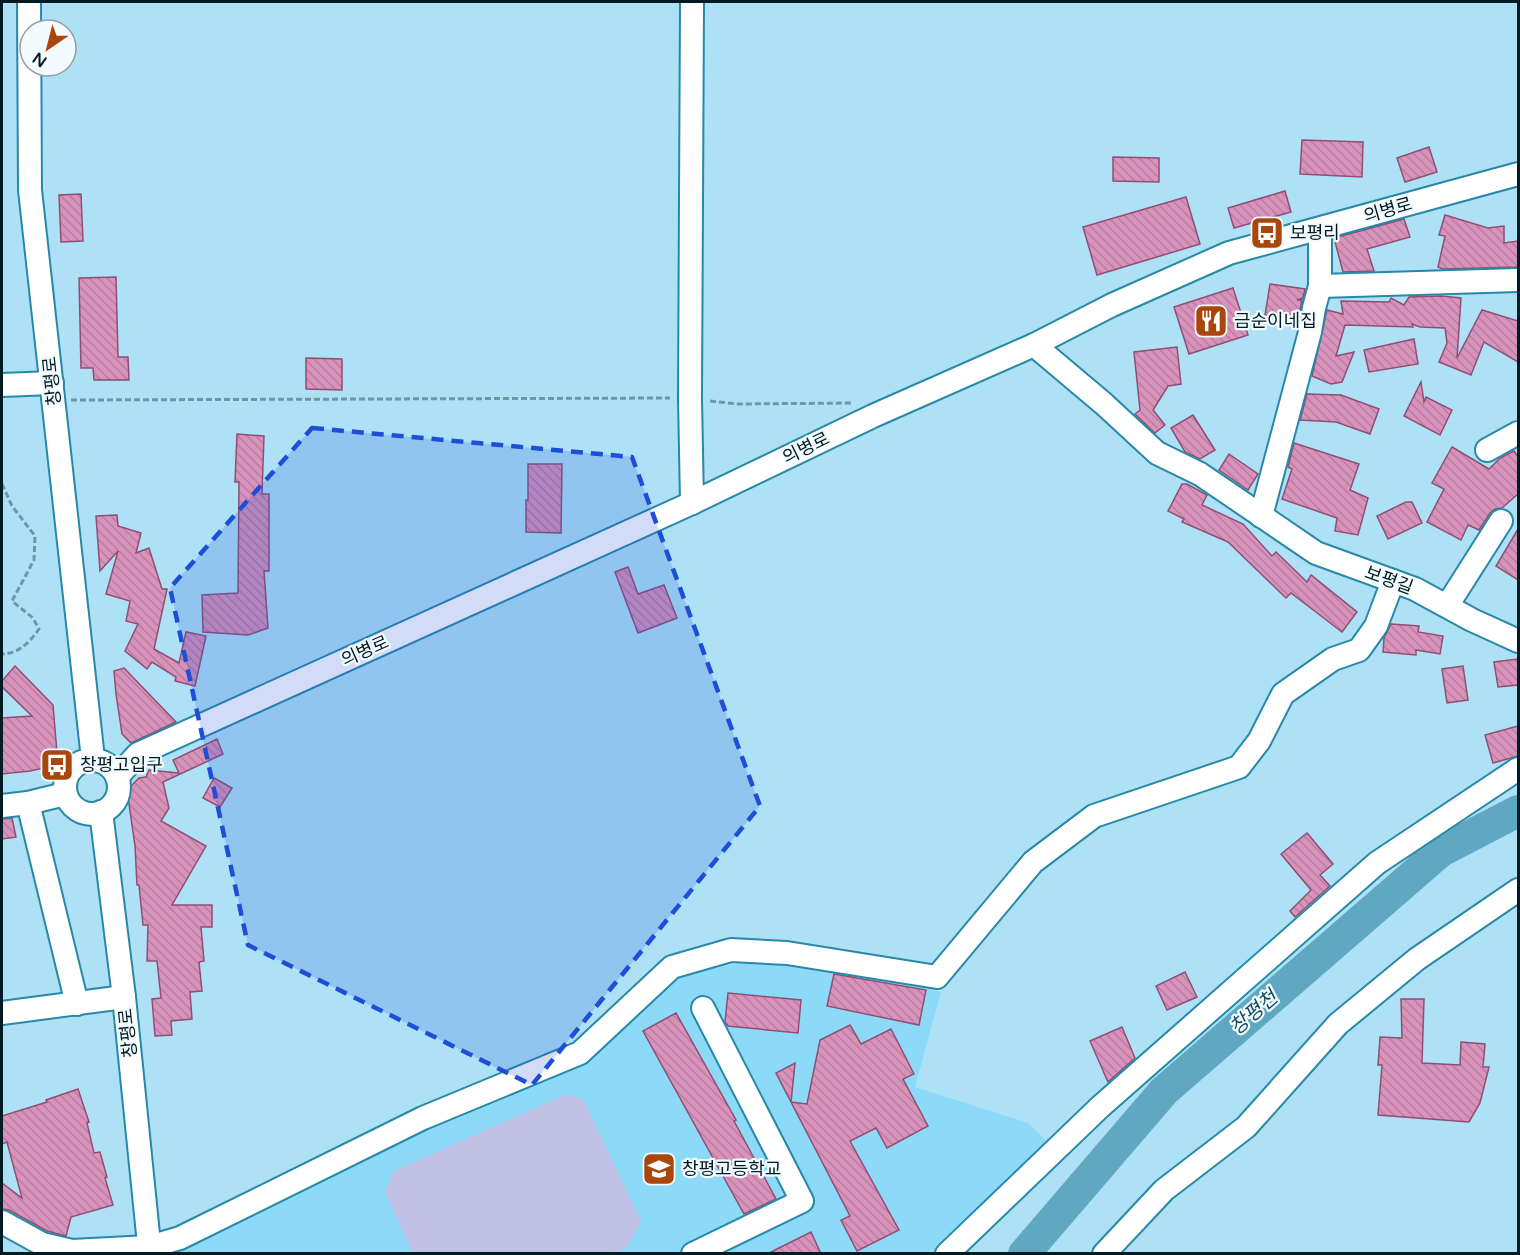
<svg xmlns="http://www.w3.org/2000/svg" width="1520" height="1255" viewBox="0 0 1520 1255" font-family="'Varela Round','Noto Sans KR',sans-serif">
<defs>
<pattern id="building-back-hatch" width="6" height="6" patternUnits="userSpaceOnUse" patternTransform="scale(1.5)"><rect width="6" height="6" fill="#d993bb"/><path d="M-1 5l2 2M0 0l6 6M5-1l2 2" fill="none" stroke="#b87ea1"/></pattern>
</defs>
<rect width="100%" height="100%" fill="#aee1f6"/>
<!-- built -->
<path fill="#8cdaf8" d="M756 959 852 971 941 992 915 1087 1028 1123 1052 1146 939 1253 153 1254 375 1147 591 1057 629 1024 650 998 672 978Z"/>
<!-- grass -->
<path fill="#c1c1e5" d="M567 1094 583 1099 641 1221 627 1247 612 1254 413 1253 385 1192 394 1171Z"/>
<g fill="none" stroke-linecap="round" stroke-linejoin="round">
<!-- river -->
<path stroke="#60a7c2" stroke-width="32" d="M1024 1254 1164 1091 1441 851 1518 811"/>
</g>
<!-- building -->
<g fill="url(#building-back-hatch)" stroke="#8f4f75" stroke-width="1.5">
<path d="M1302 140 1363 142 1362 177 1300 174Z"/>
<path d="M1429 147 1437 172 1405 182 1397 158Z"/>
<path d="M1113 157 1159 158V182L1113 181Z"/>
<path d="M1285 191 1291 212 1234 228 1228 208Z"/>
<path d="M81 194 83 241 61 242 59 195Z"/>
<path d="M1186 197 1200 244 1097 275 1083 227Z"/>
<path d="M1445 215 1488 228 1504 226V243L1518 241V267L1443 269 1438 267 1445 236 1439 235Z"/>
<path d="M1404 219 1410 237 1367 249 1374 271 1343 272 1334 238Z"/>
<path d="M116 277 118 357H128L129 380H94L93 368H81L79 278Z"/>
<path d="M1270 284 1305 289 1303 298 1297 300H1302L1298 320 1265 315Z"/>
<path d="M1233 288 1248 335 1189 354 1174 307Z"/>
<path d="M1441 296 1461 298 1457 358 1482 310 1518 321V362L1484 342 1471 375 1439 362 1447 343 1445 328 1420 327 1412 324 1413 327 1345 325 1336 356 1354 352 1342 382 1331 384 1312 376 1327 310 1343 314 1341 301 1389 302 1391 298 1404 305 1409 297Z"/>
<path d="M1414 339 1418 364 1369 372 1364 350Z"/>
<path d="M1177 347 1181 384 1168 386 1153 410 1165 425 1155 433 1135 414 1140 410 1134 352Z"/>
<path d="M306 358 342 359V390L306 389Z"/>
<path d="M1421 382 1424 402 1426 397 1452 410 1440 435 1404 416Z"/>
<path d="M1307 394 1341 395 1379 409 1370 434 1336 422 1300 420Z"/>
<path d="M1193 415 1215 450 1200 459 1185 452 1171 428Z"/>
<path d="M237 434 264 436 262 494H269V571H264L268 628 248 635 203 632 202 595 238 593 239 482H235Z"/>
<path d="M1294 443 1359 464 1350 490 1368 498 1358 535 1335 531 1337 518 1282 499 1292 469 1288 467Z"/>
<path d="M1452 447 1489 469 1500 458 1514 451 1518 457V494L1502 508 1495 509 1490 513 1479 530 1468 525 1461 540 1427 522 1444 489 1432 483Z"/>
<path d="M1229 454 1258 474 1248 490 1219 470Z"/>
<path d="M528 464H562L561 533 526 532V500H528Z"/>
<path d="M1182 484H1187L1207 495 1202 505 1243 524 1272 556 1276 552 1307 582 1311 575 1357 612 1342 632 1291 593 1286 598 1228 542 1182 522 1184 519 1168 511Z"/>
<path d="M1406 502H1412L1422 523 1388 539 1377 516Z"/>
<path d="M117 515 118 526 141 533 136 553 149 548 162 589H167L154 649 179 663 186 632 206 636 195 686 175 681 176 677 152 662 147 669 125 651 138 624 126 621 130 601 106 594 118 551 100 571 96 516Z"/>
<path d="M1518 529V580L1496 566Z"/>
<path d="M628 567 638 594 664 585 677 618 638 633 615 572Z"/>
<path d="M1391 624 1419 626 1418 632 1443 636 1440 654 1416 650V655L1383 652 1384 638Z"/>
<path d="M1518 659V685L1498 687 1494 662Z"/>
<path d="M15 666 53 705 58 765 30 771 2 774V718L32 716 2 687V681Z"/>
<path d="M1463 666 1468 700 1447 703 1442 669Z"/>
<path d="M124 668 176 722 131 743 122 734 116 694 114 671Z"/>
<path d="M1518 726V756L1493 763 1485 735Z"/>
<path d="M217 739 223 754 163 782 169 808 161 821 206 846 172 905H212V927H201L204 961 199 962 202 991 190 992 192 1019 171 1021 172 1035 155 1036 152 999 161 998 157 961H147L148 925H143L139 885H137L135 846 127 790 139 778 146 777 149 770 179 773 173 760Z"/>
<path d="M214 778 232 788 220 807 203 798Z"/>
<path d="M12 818 16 837 2 839V819Z"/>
<path d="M1307 833 1333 864 1320 875 1330 886 1295 917 1290 911 1311 890 1281 854Z"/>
<path d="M1185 972 1197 997 1167 1010 1156 986Z"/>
<path d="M834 974 926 990 919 1025 827 1006Z"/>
<path d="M728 993 801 1000 798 1033 728 1026 725 1022Z"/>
<path d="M1401 999H1424L1422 1063 1460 1065 1461 1042 1485 1044 1483 1067H1489L1480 1103 1469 1122 1378 1115 1382 1065H1378L1380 1037 1402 1038Z"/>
<path d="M676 1013 736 1120 734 1121 776 1199 744 1214 643 1031Z"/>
<path d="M850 1025 861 1044 891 1029 914 1074 903 1079 928 1126 887 1148 876 1128 850 1141 899 1230 857 1251 841 1220 850 1216 776 1073 795 1063 791 1102 807 1104 820 1040Z"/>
<path d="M1122 1027 1135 1058 1108 1082 1090 1041Z"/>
<path d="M78 1089 89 1122 87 1123 94 1153 100 1152 107 1177 105 1178 113 1205 71 1217 66 1236 47 1231 9 1210 2 1209V1183L22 1198 7 1142 2 1144V1116L47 1102 46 1100Z"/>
<path d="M811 1232 821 1254H767Z"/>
</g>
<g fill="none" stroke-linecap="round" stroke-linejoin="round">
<defs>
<g id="minor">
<path d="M29 2 30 190 93 759"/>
<path d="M692 2 690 398 692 503"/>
<path d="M1320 286 1518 280"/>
<path d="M1034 345 1104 404 1157 453 1200 474 1316 553 1415 589 1472 620 1518 641"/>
<path d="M2 385 52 383"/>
<path d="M1487 450 1518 433"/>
<path d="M1261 516 1310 332 1314 308 1320 286V229"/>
<path d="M1447 606 1501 521"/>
<circle cx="92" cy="787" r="27"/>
<path d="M117 777 138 754 692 503 873 416 1034 345 1112 305 1229 253 1518 174"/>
<path d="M28 803 77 1004"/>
<path d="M2 806 28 803 65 794"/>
<path d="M101 812 124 997 150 1254"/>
<path d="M2 1013 124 997"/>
<path d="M2 1222 42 1244 72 1251 149 1247 180 1238 423 1118 580 1053 672 967 731 950 787 953 937 977 1033 862 1094 816 1239 767 1259 741 1283 694 1333 659 1359 650 1376 626 1393 581"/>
<path d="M693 1254 802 1201 703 1008"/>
<path d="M947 1254 1100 1107 1377 863 1518 769"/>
<path d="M1104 1254 1164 1190 1246 1127 1338 1024 1417 959 1518 890"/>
</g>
</defs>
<!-- minor casing -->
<use href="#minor" stroke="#2689a8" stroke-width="26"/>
<!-- path -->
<g stroke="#6d97a7" stroke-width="3" stroke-dasharray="6 3" stroke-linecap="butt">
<path d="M71 400 670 398"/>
<path d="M710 401 738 404 853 403"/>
<path d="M2 484 12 506 35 536 34 560 12 601 33 618 39 629C30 642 18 654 2 654"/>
</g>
<!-- minor -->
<use href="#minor" stroke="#fff" stroke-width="22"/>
</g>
<!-- marked area -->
<path fill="#1d4ed8" fill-opacity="0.2" stroke="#1d4ed8" stroke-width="4.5" stroke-dasharray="12 8" stroke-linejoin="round" d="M312 428 632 457 760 806 532 1085 248 945 170 588Z"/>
<!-- icons -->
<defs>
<symbol id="bus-square" viewBox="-11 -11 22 22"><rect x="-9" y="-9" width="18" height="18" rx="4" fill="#a9460c" stroke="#f3fbfe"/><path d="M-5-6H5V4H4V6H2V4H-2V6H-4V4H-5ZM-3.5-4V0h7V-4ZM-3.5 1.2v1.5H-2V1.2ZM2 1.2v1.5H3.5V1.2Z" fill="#fff"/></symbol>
<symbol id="restaurant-square" viewBox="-11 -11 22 22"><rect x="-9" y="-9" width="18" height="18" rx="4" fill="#a9460c" stroke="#f3fbfe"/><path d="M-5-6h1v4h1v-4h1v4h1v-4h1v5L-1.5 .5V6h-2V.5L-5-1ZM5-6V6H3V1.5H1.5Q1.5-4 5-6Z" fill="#fff"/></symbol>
<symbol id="school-square" viewBox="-11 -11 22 22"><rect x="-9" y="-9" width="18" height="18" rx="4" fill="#a9460c" stroke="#f3fbfe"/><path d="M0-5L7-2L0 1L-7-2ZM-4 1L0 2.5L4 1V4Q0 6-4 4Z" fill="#fff"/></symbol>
</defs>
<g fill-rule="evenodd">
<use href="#bus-square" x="1248" y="214" width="38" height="38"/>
<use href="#restaurant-square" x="1192" y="302" width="38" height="38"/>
<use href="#bus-square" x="38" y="746" width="38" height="38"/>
<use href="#school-square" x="640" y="1150" width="38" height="38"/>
</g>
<g text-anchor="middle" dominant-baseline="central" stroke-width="4.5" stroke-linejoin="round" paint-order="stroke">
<!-- street labels -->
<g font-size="18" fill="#001b24" stroke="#f3fbfe">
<text transform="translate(1388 210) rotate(-16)">의병로</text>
<text transform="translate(52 381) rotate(-96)">창평로</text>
<text transform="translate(806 448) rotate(-26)">의병로</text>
<text transform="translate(1389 580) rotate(20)">보평길</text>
<text transform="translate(365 651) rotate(-24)">의병로</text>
<text transform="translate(128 1033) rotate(-96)">창평로</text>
</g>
<!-- poi labels -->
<g font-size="18" fill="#001b24" stroke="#f3fbfe" text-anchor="start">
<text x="1290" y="233">보평리</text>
<text x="1234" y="321">금순이네집</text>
<text x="80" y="765">창평고입구</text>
<text x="682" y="1169">창평고등학교</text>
</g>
<!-- water labels -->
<g font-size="20" font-style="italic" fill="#104d60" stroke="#f3fbfe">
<text transform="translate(1254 1013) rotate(-41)">창평천</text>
</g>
</g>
<!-- border -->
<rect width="1520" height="1255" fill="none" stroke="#001b24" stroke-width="6"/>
<!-- north arrow -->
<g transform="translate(48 48) rotate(215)"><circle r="28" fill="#f3fbfe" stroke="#92a1a7" stroke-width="1.5"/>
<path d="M0-4.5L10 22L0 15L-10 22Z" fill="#a9460c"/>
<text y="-9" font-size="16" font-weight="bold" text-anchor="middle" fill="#001b24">N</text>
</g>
</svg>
